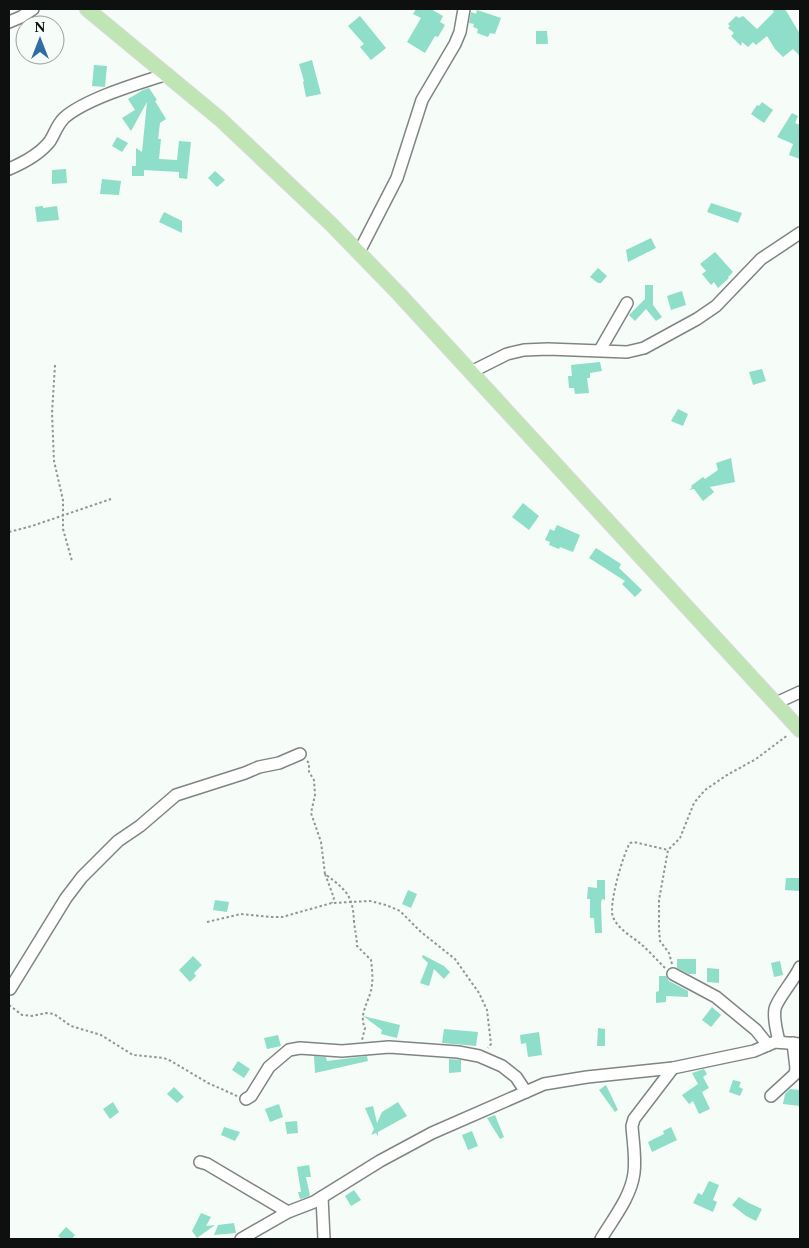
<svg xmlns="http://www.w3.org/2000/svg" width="809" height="1248" viewBox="0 0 809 1248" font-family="Spectral,serif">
<rect width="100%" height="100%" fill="#f6fcf8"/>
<!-- building -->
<g fill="#8edec9">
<path d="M416 9H431L443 16 440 22 445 25 438 37 435 36 425 53 407 42 421 18 413 14Z"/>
<path d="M772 9H785L800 34V56L793 49 783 57 775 49 767 36 756 45 753 42 748 47 742 42 741 46 731 36 734 33 728 28 730 26 728 24 736 16 739 18 743 16 757 29 774 12Z"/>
<path d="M477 10 501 18 495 34 490 33 488 37 477 33 478 29 473 27 474 24 469 23 471 12 476 14Z"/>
<path d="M360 16 386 48 371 60 360 47 364 44 348 26Z"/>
<path d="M536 31H547L548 44H536Z"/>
<path d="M312 60 321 94 306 97 303 82 304 81 299 64Z"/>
<path d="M94 65 107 66 105 87 92 86Z"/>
<path d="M149 88 157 100 155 101 166 119 160 123 158 139H161L159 159 177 160 179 141 191 142 187 179 179 178V172L144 170V176H132V166H136V148L142 152 147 102 131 131 122 118 135 110 128 99 143 90Z"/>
<path d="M762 102 773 110 764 123 751 114 757 105 759 106Z"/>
<path d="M792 113 798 116 795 123 800 125V159L789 155 793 144 777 137Z"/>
<path d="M117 137 128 143 122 152 112 146Z"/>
<path d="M66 169 67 183 52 184V170Z"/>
<path d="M215 171 225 180 217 187 208 178Z"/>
<path d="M102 179 121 181 119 195 100 194Z"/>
<path d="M711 203 742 213 738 223 707 212Z"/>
<path d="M43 206V208L57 206 59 220 37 222 35 207Z"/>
<path d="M164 212 182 221V233L159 222Z"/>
<path d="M651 238 656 248 628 262 626 250Z"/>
<path d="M715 252 733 272 728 277 729 278 718 288 714 282 711 285 702 274 706 271 700 264Z"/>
<path d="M598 268 607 276 601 283H598L590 277Z"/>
<path d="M645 285H653V305L662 317 656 321 646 309 635 321 629 315 645 299Z"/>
<path d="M682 291 686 305 671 310 667 296Z"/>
<path d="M600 362 602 371 590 373V378H587L589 393 575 394 574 388H569L568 376H572L571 365Z"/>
<path d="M762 369 766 381 753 385 749 372Z"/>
<path d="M678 409 688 414 683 426 671 421Z"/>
<path d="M731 458 735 482 710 487 714 492 703 501 694 489 688 490 692 488 691 486 703 477 705 479 718 470 716 463Z"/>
<path d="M523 503 539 516 529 530 512 517Z"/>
<path d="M557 525 580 535 573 552 560 547 559 549 549 545 550 542 545 540 550 529 554 531Z"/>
<path d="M596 548 621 564 619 568 642 590 635 597 622 584 625 581 589 558Z"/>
<path d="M786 878H800V891L785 890Z"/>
<path d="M597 880H605V900L602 899 601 903 602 933H595L594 918H590V899H587L588 887 597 888Z"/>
<path d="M408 890 417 894 411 908 402 904Z"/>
<path d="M215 900 229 902 227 912 213 910Z"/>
<path d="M423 955 444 966 450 972 444 979 434 969 429 986 420 983 428 963 422 957Z"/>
<path d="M193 956 202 965 194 973 196 976 190 982 179 970Z"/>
<path d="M677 959H696V974H689L677 968Z"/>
<path d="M780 961 783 975 774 977 771 963Z"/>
<path d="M707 968 719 969V983L707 982Z"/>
<path d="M659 976H666L669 981 688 991V997L666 996V1002L656 1003V992L659 991Z"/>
<path d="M712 1007 721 1015 711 1027 702 1020Z"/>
<path d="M363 1016 400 1025 397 1038 381 1034 382 1030Z"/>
<path d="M598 1028 605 1029V1046H597Z"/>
<path d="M444 1029 478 1032 476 1046 442 1043Z"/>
<path d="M539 1032 542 1055 528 1057 526 1043 521 1044 520 1035Z"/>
<path d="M278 1035 281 1046 267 1049 264 1038Z"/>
<path d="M314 1056 326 1057 327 1061 367 1056 368 1061 315 1073Z"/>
<path d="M449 1059 461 1060V1072L449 1073Z"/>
<path d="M238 1061 250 1069 244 1078 232 1070Z"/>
<path d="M704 1069 707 1074 703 1077 709 1088 702 1092 710 1109 699 1114 693 1101 689 1104 682 1095 698 1084 692 1073Z"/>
<path d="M733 1080 741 1082 739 1087 743 1089 740 1096 729 1092Z"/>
<path d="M606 1085 618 1110 615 1112 599 1090Z"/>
<path d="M174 1087 184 1097 177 1103 167 1094Z"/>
<path d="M790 1089 800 1090V1106L783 1104 785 1094Z"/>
<path d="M113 1102 119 1112 110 1119 103 1109Z"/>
<path d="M398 1102 407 1116 378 1132V1136L376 1133 371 1135 374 1129 365 1108 373 1106 377 1123 382 1112Z"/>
<path d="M279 1104 283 1117 270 1122 265 1109Z"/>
<path d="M495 1115 504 1137 500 1139 487 1118Z"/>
<path d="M297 1121 298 1133 287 1134 285 1122Z"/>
<path d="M224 1127 240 1132 235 1141 221 1135Z"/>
<path d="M671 1127 677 1140 652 1152 648 1142 664 1134 663 1131Z"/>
<path d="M472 1131 478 1146 468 1150 462 1135Z"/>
<path d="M309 1165 311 1177H306L310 1196 300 1199 298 1192H301L297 1167Z"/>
<path d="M709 1181 719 1185 713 1200 717 1202 713 1212 693 1203 698 1193 702 1195Z"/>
<path d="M354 1190 361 1200 351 1206 345 1196Z"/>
<path d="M739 1197 747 1202 762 1209 756 1221 746 1216 732 1205Z"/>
<path d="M201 1213 211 1217 206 1226 215 1225 197 1238 192 1231Z"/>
<path d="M234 1223 236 1233 214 1235 218 1225Z"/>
<path d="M66 1227 75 1235 72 1239H62L58 1236Z"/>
</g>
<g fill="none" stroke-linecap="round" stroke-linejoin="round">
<defs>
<g id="minor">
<path d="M9 22 21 17 33 9"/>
<path d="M9 169C23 163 41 153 50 141 55 133 57 125 64 118 85 99 139 83 167 74"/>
<path d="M359 252 397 178 422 100 455 44 460 32 464 9"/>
<path d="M600 350 627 303"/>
<path d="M471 372 507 354 524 350 548 349 627 352 644 348 697 319 716 306 761 259 800 233"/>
<path d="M776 703 800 692"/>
<path d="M673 974 716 997 756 1030 768 1045"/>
<path d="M10 989 66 898 82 877 118 841 140 826 176 795 245 773 259 767 279 763 300 754"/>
<path d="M779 1042C777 1031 773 1020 775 1009 777 999 795 979 800 967"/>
<path d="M771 1096 795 1074 796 1068 793 1043"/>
<path d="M246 1099 251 1096 269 1067 289 1050 300 1048 342 1051 389 1047 458 1052 479 1056 502 1066 516 1077 526 1092"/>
<path d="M200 1162 207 1164 288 1212"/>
<path d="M322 1197 324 1239"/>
<path d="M241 1239 288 1212 314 1202 380 1161 432 1133 544 1084 587 1077 673 1068 754 1051 775 1042 800 1044"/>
<path d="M601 1239C613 1219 631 1197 634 1173 636 1158 633 1141 632 1126L634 1119 673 1068"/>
</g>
<path id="major" d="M87 9 220 119 331 224 399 294 800 730"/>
</defs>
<!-- minor casing -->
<use href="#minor" stroke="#808581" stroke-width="14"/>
<!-- major casing -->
<use href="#major" stroke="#d8d9d9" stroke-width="16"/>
<!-- path -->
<g stroke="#929693" stroke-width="2" stroke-dasharray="2.5 2.5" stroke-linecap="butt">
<path d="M55 365 52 413 54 461 63 500V529L72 561"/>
<path d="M9 532 32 526 111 499"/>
<path d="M307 761 309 763V772L314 780 315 795 311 813 321 842 325 874C346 890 353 895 354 922 355 931 357 938 357 946L371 960C372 968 373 977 372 985 370 1001 358 1014 365 1028L362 1040"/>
<path d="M325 874 334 898 332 903"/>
<path d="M207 922 241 914 270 917H282L332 903 370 901 386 905 400 911 421 932 455 959 479 993 487 1010 491 1044 488 1048"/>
<path d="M672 964 669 953 660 941 659 929V900L668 850 680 838 694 803 705 790 727 775 756 759 788 735"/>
<path d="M665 968C657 960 649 951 641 944 631 936 618 929 613 917 608 906 623 854 630 843L634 842 668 850"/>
<path d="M9 1005 22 1015 32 1016 46 1013 54 1014 71 1026 101 1035 133 1055 164 1058 171 1061 208 1083 237 1096"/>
</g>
<!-- minor -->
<use href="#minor" stroke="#fff" stroke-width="11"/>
<!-- major -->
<use href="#major" stroke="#bfe5b5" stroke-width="14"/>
</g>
<!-- border -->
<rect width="809" height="1248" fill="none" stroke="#0e100f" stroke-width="20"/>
<!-- north arrow -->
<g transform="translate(40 40)"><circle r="24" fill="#f6fcf8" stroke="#999e9b"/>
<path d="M0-4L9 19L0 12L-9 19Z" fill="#2f6ca3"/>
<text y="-8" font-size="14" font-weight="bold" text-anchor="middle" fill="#0e100f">N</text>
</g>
</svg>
